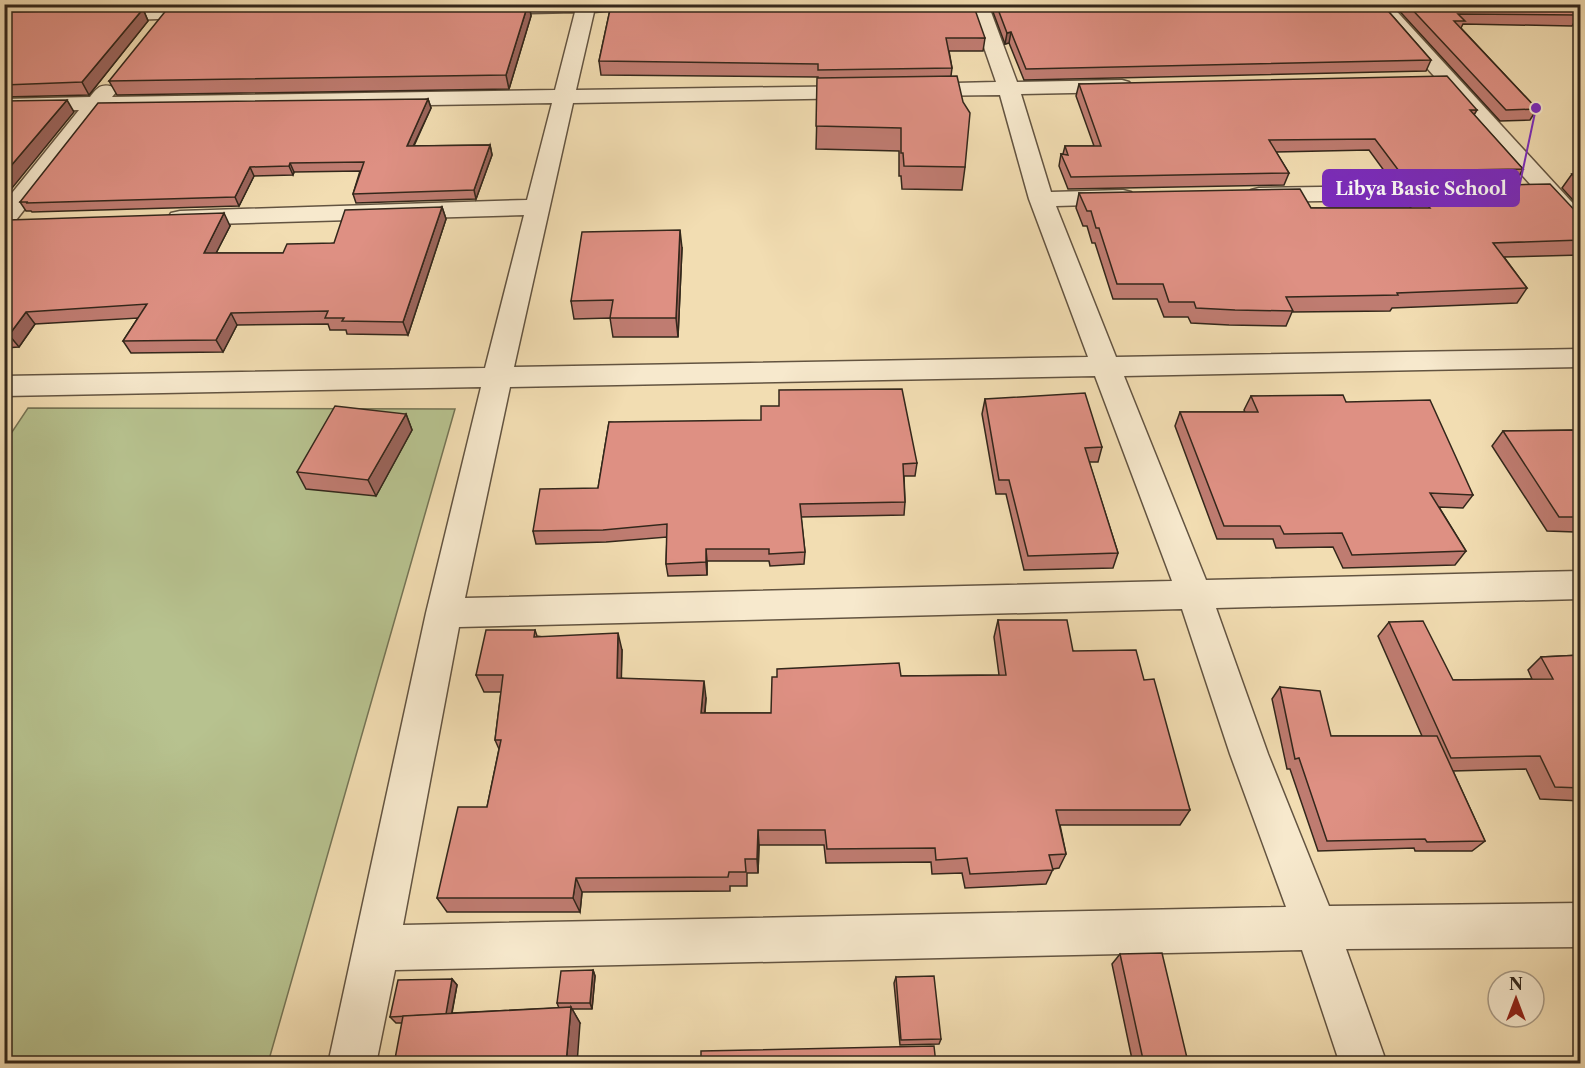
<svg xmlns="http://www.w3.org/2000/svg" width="1585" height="1068" viewBox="0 0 1585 1068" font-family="'Libre Caslon Text',serif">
<rect width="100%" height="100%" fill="#f2ddb2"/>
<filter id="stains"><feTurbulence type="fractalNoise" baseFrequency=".00333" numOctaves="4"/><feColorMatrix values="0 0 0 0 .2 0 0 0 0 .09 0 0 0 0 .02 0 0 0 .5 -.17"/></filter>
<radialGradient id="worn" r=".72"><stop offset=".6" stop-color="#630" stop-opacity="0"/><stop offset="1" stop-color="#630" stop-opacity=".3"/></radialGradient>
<!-- green -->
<path fill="#b7c28f" stroke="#757455" stroke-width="1.5" d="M28 408 455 409 268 1063 5 1064 4 444Z"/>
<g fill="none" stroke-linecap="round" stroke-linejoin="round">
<defs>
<g id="minor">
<path d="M478 4H615L614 10 594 12 576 90 861 86 868 88 872 92 868 96 861 98 573 103 514 367 1088 357 1029 199 1000 95 915 96 908 94 904 90 908 86 915 84 996 82 969 4H988L1017 82 1122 80 1129 82 1132 86 1129 90 1122 92 1021 94 1051 192 1123 190 1131 192 1135 197 1131 202 1123 204 1056 206 1116 357 1580 349V367L1124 376 1206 580 1580 571V599L1216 608 1268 754 1329 906 1580 903V947L1346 949 1387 1064H1340L1302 950 395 970 376 1064H328L426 613 481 387 4 396V376L485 368 524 215 180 225 171 223 168 218 171 213 180 211 527 200 552 103 102 110 13 224 4 226V203L79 110 4 111V99L90 97C97 88 101 83 113 87L117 91 112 97 555 90 575 12 485 14 478 12 476 8ZM1095 376 1172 581 465 598 510 387ZM1182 609 1230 754 1286 907 403 925 459 627Z"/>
<path d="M1370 4H1390L1580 211V232L1571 230Z"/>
<path d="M208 7 215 9 217 13 215 17 101 21 94 19 92 15 94 11 101 9Z"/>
<path d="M1456 185 1464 187 1468 192 1464 197 1456 199 1259 202 1251 200 1247 195 1251 190 1259 188Z"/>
</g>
</defs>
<!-- minor casing -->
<use href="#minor" stroke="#635441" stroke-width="3"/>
<!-- minor -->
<use href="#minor" fill="#f7e9cd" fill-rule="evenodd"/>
</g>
<!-- wall -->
<g fill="#bf7c71" stroke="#33271b" stroke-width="1.5">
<path d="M4 4H162L161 6 4 8Z"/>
<path d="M185 4H290L186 6Z"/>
<path d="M389 4H529L531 16 509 89 117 95 109 81Z"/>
<path d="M994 4H1382L1431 60 1426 71 1024 80 1009 43 1005 44 993 12Z"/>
<path d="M1393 4H1581V17H1577L1572 26 1463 24 1461 28 1537 109 1530 120 1500 121Z"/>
<path d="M611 5 985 38 983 51H949L952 68 951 76 965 167 962 190 902 189 901 176H899V151L816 149 818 77 601 75 599 61Z"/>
<path d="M143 9 148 21 89 95 4 97V12Z"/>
<path d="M1079 84 1477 110 1474 115 1523 169 1516 181 1393 183 1369 150 1276 152 1289 173 1284 185 1068 189 1059 166 1061 154H1063L1065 146H1094L1076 96Z"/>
<path d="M428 99 431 108 414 146 490 145 492 155 476 199 356 203 353 194 360 171 294 172 293 175 254 176 239 206 32 212 31 211H26L20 202Z"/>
<path d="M1572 174H1581V209L1562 188Z"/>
<path d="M1414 187 1581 217V255L1504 257 1527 288 1517 303 1392 308 1390 311 1292 312 1286 326 1229 325 1191 323 1188 317H1164L1157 299H1113L1095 243H1092L1087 226H1083L1076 208 1079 193 1311 208H1411L1406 202Z"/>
<path d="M442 207 446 219 408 335 347 334 346 330H330L328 324 237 325 223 352 131 353 123 341 138 318 35 324 19 347 4 348V223L230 226 216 253H283L334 243Z"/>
<path d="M682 248 678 337H613L610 318 574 319 571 301Z"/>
<path d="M1251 396 1346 402 1473 495 1463 508 1439 507 1466 551 1455 565 1343 568 1333 547 1276 548 1273 539H1217L1175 426 1180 412H1245L1244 410Z"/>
<path d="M985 399 1102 447 1098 462H1089L1118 553 1113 568 1024 570 1006 494H996L982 414Z"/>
<path d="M406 414 412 430 376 496 306 489 297 472Z"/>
<path d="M609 422 917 463 915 476H904L905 502 904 515 801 517 805 552 804 564 770 566 769 561H707V575L668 576 666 564 667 537 606 542 536 544 533 531 598 488Z"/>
<path d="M1581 430V540L1575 532 1547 531 1492 446 1503 431Z"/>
<path d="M998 620 1144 680 1190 810 1180 825H1060L1066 854 1059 868 1053 869 1046 884 965 888 962 873 932 874 931 862 826 863 824 845H759L758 873H747V886H730V891L582 892 580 912H447L437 898 487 807 499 749 495 740 501 692H484L476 675 535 630 537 636 622 650 621 678 706 698 705 713H771L901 676 999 675 994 637Z"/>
<path d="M1389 622 1453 680 1532 679 1528 670 1541 657 1581 655V801L1540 799 1526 769 1453 771 1485 841 1472 851H1415L1414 848 1318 851 1290 769H1287L1272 699 1280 687 1331 736H1422L1378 636Z"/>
<path d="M1120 954 1187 1058 1247 1064H1133L1112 964Z"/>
<path d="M593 970 595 976 592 1009H572L580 1023H396L390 1017 452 979 457 985 452 1013 559 1008 557 1003Z"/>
<path d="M896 977 941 1039 939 1044 900 1045 894 983Z"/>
</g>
<!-- shaded-wall -->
<g fill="#9b655c" stroke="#33271b" stroke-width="1.5">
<path d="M528 4H529L531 16 509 89 506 75Z"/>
<path d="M143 9 148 21 89 95 82 82Z"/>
<path d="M1011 32 1009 43 1005 44 1007 33Z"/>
<path d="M428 99 431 108 409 155 407 146Z"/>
<path d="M67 100 74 112 4 198V174Z"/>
<path d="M490 145 492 155 476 199 474 190Z"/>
<path d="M290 163 294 172 293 175 289 166Z"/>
<path d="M250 167 254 176 239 206 235 197Z"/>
<path d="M442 207 446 219 408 335 403 322Z"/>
<path d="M224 213 230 226 210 265 204 253Z"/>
<path d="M680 230 682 248 678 337 676 318Z"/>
<path d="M26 312 35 324 19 347 9 335Z"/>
<path d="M231 313 237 325 223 352 216 340Z"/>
<path d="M406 414 412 430 376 496 368 480Z"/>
<path d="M706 549 707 561V575L706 562Z"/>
<path d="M618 633 622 650 621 695 617 678Z"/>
<path d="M704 681 706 698 703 730 701 713Z"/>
<path d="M758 830 759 845 758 873 757 859Z"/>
<path d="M576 878 582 892 580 912 573 898Z"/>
<path d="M593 970 595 976 592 1009 590 1003Z"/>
<path d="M452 979 457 985 450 1022 445 1016Z"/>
<path d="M571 1007 580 1023 577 1064H566Z"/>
</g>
<!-- building -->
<g fill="#de9083" stroke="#33271b" stroke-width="1.5">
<path d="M389 4H528L506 75 109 81 168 8Z"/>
<path d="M973 4 985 38H946L952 68 818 70V64L599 61 611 5Z"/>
<path d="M996 4H1382L1431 60 1026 69 1011 32 1007 33Z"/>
<path d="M1407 4H1581V7L1569 6 1578 15 1458 14 1465 21H1454L1537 109 1506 110Z"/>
<path d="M143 9 82 82 4 85V12Z"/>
<path d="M957 76 963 102 970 113 965 167 904 166 903 153H901V128L816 126 817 78Z"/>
<path d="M1447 76 1477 110H1470L1523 169 1399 171 1375 139 1269 140 1289 173 1071 177 1061 154 1068 155 1065 146H1101L1079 84Z"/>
<path d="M428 99 407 146 490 145 474 190 353 194 364 162 290 163 289 166 250 167 235 197 26 203 28 202H20L98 103Z"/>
<path d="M67 100 4 174V101Z"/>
<path d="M1572 174H1581V183Z"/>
<path d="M1550 184 1581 217V240L1493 243 1527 288 1397 293 1398 295 1286 297 1293 311 1235 310 1196 308 1194 302H1169L1163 284H1117L1099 228H1096L1091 211H1087L1079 193 1300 189 1311 208H1430L1414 187Z"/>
<path d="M442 207 403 322 342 321 344 318H325L328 311 231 313 216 340 123 341 147 304 26 312 9 335H4V223L8 220 224 213 204 253H283L287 244 334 243 345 210Z"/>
<path d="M680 230 676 318H610L613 300 571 301 582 232Z"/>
<path d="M902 389 917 463 903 464 905 502 800 504 805 552 769 554V549H706V562L666 564 667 524 603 530 533 531 540 489 598 488 609 422 761 420V406H779V390Z"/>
<path d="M1085 393 1102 447 1085 448 1118 553 1028 556 1009 480H999L985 399Z"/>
<path d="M1343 395 1346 402 1430 400 1473 495 1430 493 1466 551 1352 555 1342 533 1284 534 1280 526H1224L1180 412H1258L1251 396Z"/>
<path d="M335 406 406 414 368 480 297 472Z"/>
<path d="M1581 430V517H1559L1503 431Z"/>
<path d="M998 620H1067L1073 651 1136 650 1144 680 1154 679 1190 810H1056L1066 854 1049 855 1053 870 970 874 967 858 936 860 935 848 827 849 825 830H758L757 859H745L746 872H729L728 877 576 878 573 898H437L458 807H487L501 740H495L503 675H476L486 630H535L534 637 618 633 617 678 704 681 701 713H771L772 677H777V669L899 663 901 676 1006 675Z"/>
<path d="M1423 621 1453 680 1553 679 1541 657 1581 655V788L1555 787 1540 756 1451 758 1389 622Z"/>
<path d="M1280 687 1320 691 1331 736H1437L1485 841 1427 842 1425 839 1327 841 1299 758 1295 759Z"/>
<path d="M1162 953 1187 1058 1245 1057 1247 1064H1144L1120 954Z"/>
<path d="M593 970 590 1003H557L561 971Z"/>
<path d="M934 976 941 1039 901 1040 896 977Z"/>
<path d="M452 979 446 1014 390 1017 398 980Z"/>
<path d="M571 1007 566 1064H394L403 1016Z"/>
<path d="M934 1046 936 1064H701V1051Z"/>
</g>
<!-- callouts -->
<path fill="none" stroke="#7b2cbf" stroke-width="2" d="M1536 108L1519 188"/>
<circle fill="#7b2cbf" stroke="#f7e9cd" stroke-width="2" cx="1536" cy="108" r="6"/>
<rect fill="#7b2cbf" stroke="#7b2cbf" stroke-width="2" x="1323" y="170" width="196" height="36" rx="6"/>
<g font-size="18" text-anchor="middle" font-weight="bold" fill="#fff">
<text x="1421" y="195">Libya Basic School</text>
</g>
<!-- margin -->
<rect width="1585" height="1068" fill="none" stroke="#f2ddb2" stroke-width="24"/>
<rect x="6" y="6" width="1573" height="1056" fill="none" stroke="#33271b" stroke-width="3"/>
<rect x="12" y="12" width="1561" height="1044" fill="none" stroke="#33271b" stroke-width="1.5"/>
<!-- north arrow -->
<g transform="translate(1516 999)"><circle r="28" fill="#f7e9cd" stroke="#a99b86" stroke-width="1.5"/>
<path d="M0-4.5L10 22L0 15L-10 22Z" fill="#8f2418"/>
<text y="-9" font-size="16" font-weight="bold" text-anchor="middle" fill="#33271b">N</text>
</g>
<rect width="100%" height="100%" filter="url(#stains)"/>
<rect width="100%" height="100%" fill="url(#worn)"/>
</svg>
